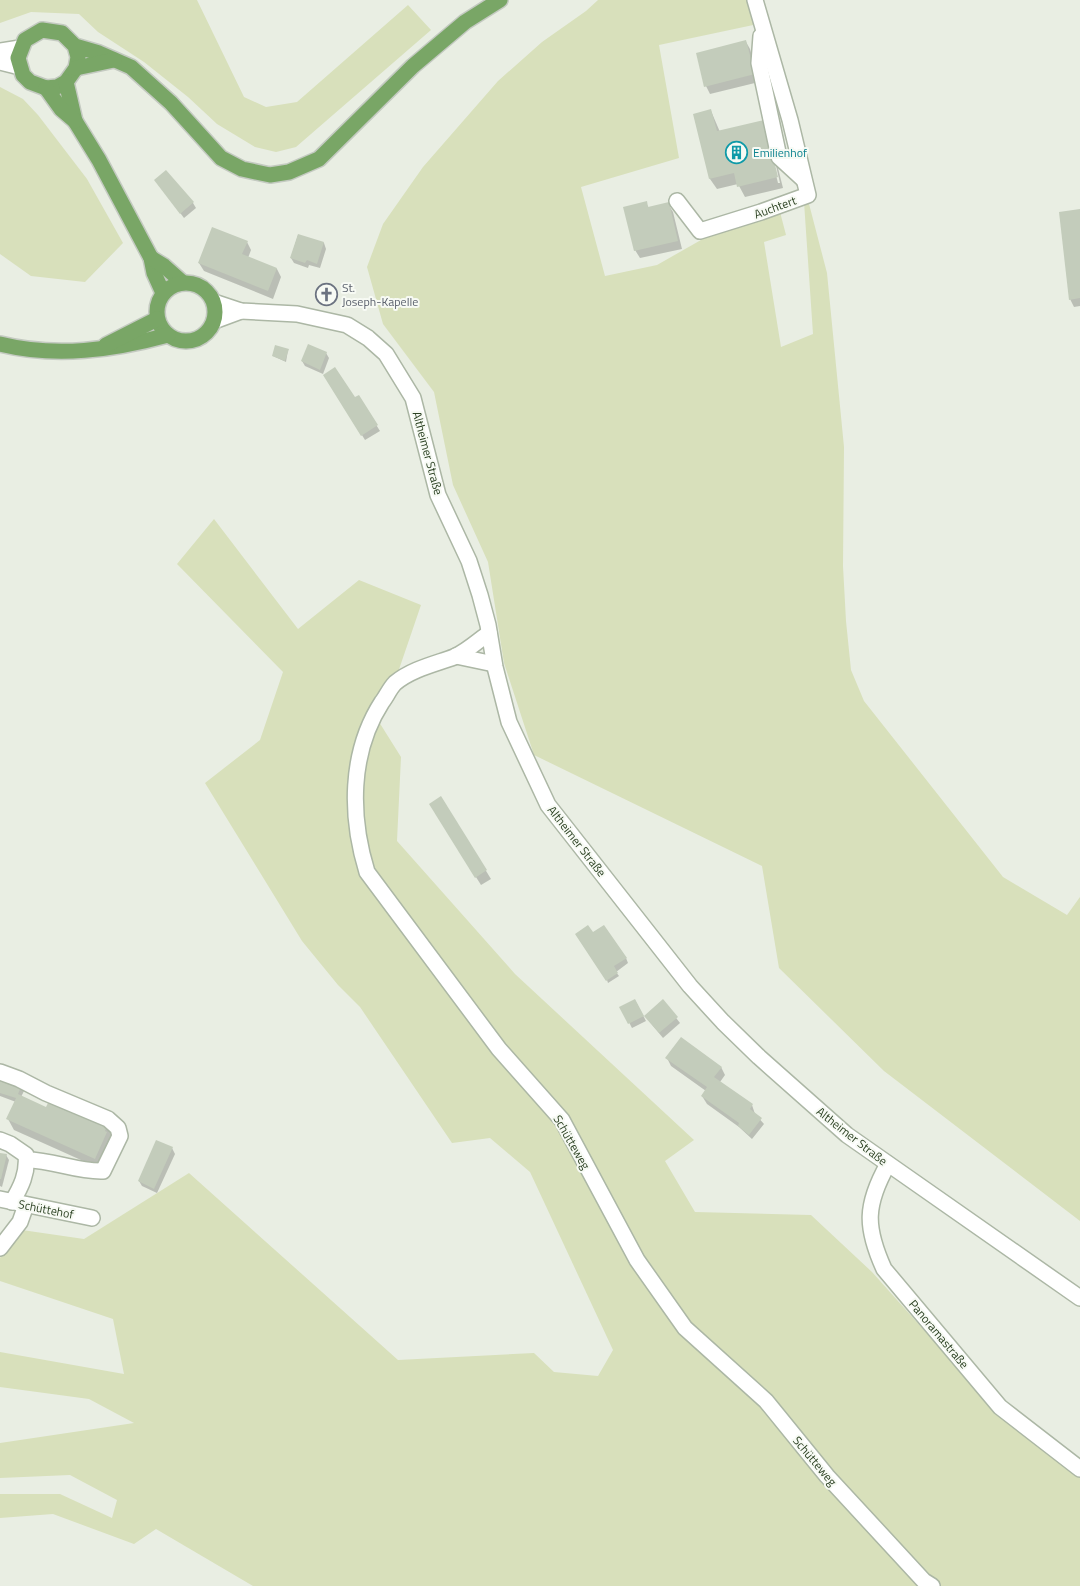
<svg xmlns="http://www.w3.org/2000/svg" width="1080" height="1586" viewBox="0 0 1080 1586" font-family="'Titillium Web',sans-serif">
<rect width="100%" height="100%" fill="#e9eee3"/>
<!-- green -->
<g fill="#d8e0bb">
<path d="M0 0H197L244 97 266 107 297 102 408 5 431 30 296 147 276 152 255 147 217 124 188 97 144 62 98 32 79 14 31 12 0 23Z"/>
<path d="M598 0H753L758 24 659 45 679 158 581 187 605 276 657 265 708 236 780 212 786 235 764 242 781 347 813 334 804 202 808 200 827 273 844 447 843 566 846 621 851 670 864 701 1003 877 1067 915 1080 897V1221L884 1071 779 968 762 866 534 755 504 663 488 562 453 485 434 392 383 324 367 267 383 224 423 167 498 81 542 42 586 11Z"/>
<path d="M0 87 23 99 38 115 87 179 123 243 85 282 31 276 0 254Z"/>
<path d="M214 519 298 629 359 580 421 605 394 684 374 714 401 757 397 841 515 974 694 1140 665 1161 695 1212 811 1215 872 1272 999 1414 1080 1478V1586H253L156 1529 134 1544 53 1514 0 1518V1494H60L112 1518 117 1500 70 1475 0 1478V1443L134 1423 89 1399 0 1387V1352L124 1374 113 1319 0 1281V1258L22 1230 84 1239 189 1173 398 1360 534 1353 554 1372 598 1376 613 1350 530 1172 490 1138 452 1143 360 1007 338 985 302 941 205 783 260 740 283 672 177 564Z"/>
</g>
<!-- shadow -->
<g fill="#0003" fill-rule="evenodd">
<path d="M746 42 750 49 759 82 710 94 706 86Z"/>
<path d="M711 111 720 132 763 121 769 132 783 188 745 197 738 184 717 189 710 179 695 115ZM765 131H768L780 183H778Z"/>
<path d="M159 185 193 203 196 208 184 218Z"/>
<path d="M646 203 649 208 668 204 673 212 682 249 640 258 635 250Z"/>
<path d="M1080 211V306L1074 307 1070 299Z"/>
<path d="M298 235 324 243 326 249 320 268 309 265 308 268 294 263 291 258Z"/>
<path d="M247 242 251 250 248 258 277 269 281 277 273 299 204 271 199 263Z"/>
<path d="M319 292 334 296 335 298 331 303Z"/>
<path d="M309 346 326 353 329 358 323 374 305 366 302 361Z"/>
<path d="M288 350 286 362 273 356Z"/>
<path d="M325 375 354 399 358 396 380 431 365 440Z"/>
<path d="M441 798 491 879 481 885 435 812Z"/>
<path d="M592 934 626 958 628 963 616 972 619 976 608 983Z"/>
<path d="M635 1000 646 1021 632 1028 621 1007Z"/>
<path d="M663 1001 680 1023 663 1038 649 1021Z"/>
<path d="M667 1058 721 1067 725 1075 720 1082 752 1105 755 1114 764 1124 752 1139 739 1127 707 1104 702 1096 706 1091 671 1066Z"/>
<path d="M0 1078 21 1086 24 1091 21 1097 46 1109 107 1126 113 1137 101 1169 14 1130 8 1119 16 1102 0 1096Z"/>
<path d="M172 1148 175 1154 157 1193 142 1186 139 1181Z"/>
<path d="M0 1154 6 1155 9 1160 2 1187 0 1186Z"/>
</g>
<!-- building -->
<g fill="#c3ccbb">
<path d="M746 40 755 74 704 87 696 53Z"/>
<path d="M711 109 717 131 764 120 778 177 737 187 734 173 709 179 693 114Z"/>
<path d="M166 170 194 202 180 214 154 180Z"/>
<path d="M647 201 648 207 669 202 678 241 634 251 623 207Z"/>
<path d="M1080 209V298L1069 300 1059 212Z"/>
<path d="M212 227 248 241 242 254 277 268 268 291 198 263Z"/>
<path d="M298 234 324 242 317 264 307 260 305 263 290 258Z"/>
<path d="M323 286 335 295 330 301 318 292Z"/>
<path d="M308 344 327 352 320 370 301 361Z"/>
<path d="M275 345 289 349 285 361 272 356Z"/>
<path d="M335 367 355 397 359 395 378 425 361 436 323 375Z"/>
<path d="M441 796 487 870 475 878 429 804Z"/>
<path d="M588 925 593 932 604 925 627 958 614 966 618 973 606 981 575 934Z"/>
<path d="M635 999 644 1016 628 1024 619 1007Z"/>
<path d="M663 999 678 1017 659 1033 644 1016Z"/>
<path d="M681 1037 722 1067 714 1077 753 1104 750 1109 762 1118 749 1135 738 1126 739 1123 701 1096 707 1087 665 1058Z"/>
<path d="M0 1077 22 1085 18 1094 46 1107 50 1099 107 1125 105 1131 107 1132 95 1159 6 1119 16 1098 0 1093Z"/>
<path d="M156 1140 173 1147 154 1189 138 1181Z"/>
<path d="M0 1153 7 1154 1 1179H0Z"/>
</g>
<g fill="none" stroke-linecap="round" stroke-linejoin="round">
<defs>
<g id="minor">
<path d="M761 36 759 63 779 157 803 179"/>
<path d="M0 51 20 48"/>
<path d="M0 62 20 67"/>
<path d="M677 201 700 231 761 212 808 195 790 120 755 0"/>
<path d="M214 302 241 311 297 314 347 325 368 338 386 354 413 398 438 495 469 561 480 595 488 625 495 667 509 722 548 805 690 986 723 1022 759 1057 847 1135 1080 1298"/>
<path d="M214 321 241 311"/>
<path d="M489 633C478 641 466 652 454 657 435 664 412 669 395 683 390 688 386 697 382 702 349 753 350 817 367 872L499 1049 562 1120 637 1260 685 1328 766 1401 827 1476 924 1581 932 1586"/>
<path d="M456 656 494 664"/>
<path d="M0 1072 19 1079 46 1093 108 1119 118 1128 120 1136 103 1171C77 1172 53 1160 27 1160"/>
<path d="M0 1140 10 1144 26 1155C28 1173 21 1187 12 1202"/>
<path d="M888 1164C865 1205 865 1227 884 1269L1000 1407 1080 1469"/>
<path d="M0 1199 92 1218"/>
<path d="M0 1248 20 1222 26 1205"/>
</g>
<g id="major">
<path d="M75 46 78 57 76 68 66 82 57 87 46 88 30 82 23 75 18 58 25 40 42 30 62 33 75 46 99 53 131 67 171 103 221 158 242 169 270 175 289 172 319 159 413 66 465 22 500 0"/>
<path d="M76 68 114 60"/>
<path d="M66 82 75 121 99 160 151 258 154 273 163 293"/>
<path d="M46 88 61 109 75 121"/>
<path d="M151 258 164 266 182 282"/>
<circle cx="186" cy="312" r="29"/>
<path d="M0 344C56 358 113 350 168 335"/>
<path d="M106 345 157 319"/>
</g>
</defs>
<!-- minor casing -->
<use href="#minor" stroke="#acb7a5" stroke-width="18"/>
<!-- major casing -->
<use href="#major" stroke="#c4cac1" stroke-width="18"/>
<!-- minor -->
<use href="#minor" stroke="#fff" stroke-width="15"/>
<!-- major -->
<use href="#major" stroke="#79a666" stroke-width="15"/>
</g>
<!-- icons -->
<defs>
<symbol id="building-ring" viewBox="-11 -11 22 22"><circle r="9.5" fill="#f7faf4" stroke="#0f9aa8" stroke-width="1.5"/><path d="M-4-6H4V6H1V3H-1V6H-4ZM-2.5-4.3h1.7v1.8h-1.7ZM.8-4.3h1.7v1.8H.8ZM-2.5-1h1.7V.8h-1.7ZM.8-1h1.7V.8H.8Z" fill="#0f9aa8"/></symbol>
<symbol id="church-ring" viewBox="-11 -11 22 22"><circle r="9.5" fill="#f7faf4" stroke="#6b7280" stroke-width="1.5"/><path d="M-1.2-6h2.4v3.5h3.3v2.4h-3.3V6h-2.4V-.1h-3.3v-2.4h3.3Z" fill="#6b7280"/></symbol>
</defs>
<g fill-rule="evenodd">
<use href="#building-ring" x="724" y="140" width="25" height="25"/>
<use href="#church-ring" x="314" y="282" width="25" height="25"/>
</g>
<g text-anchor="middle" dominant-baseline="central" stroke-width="4" stroke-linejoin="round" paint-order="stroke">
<!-- culture labels -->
<g font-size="12" fill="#0d838f" stroke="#f7faf4" text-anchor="start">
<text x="753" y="152">Emilienhof</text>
</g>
<!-- street labels -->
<g font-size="12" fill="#2b4122" stroke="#f7faf4">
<text transform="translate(775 207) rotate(-20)">Auchtert</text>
<text transform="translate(428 453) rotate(75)">Altheimer Straße</text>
<text transform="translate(577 841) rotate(52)">Altheimer Straße</text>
<text transform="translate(852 1136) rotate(38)">Altheimer Straße</text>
<text transform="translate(572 1142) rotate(60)">Schütteweg</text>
<text transform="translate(46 1209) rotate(11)">Schüttehof</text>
<text transform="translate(939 1334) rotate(50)">Panoramastraße</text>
<text transform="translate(815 1461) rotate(50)">Schütteweg</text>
</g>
<!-- worship labels -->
<g font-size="12" fill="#5b616d" stroke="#f7faf4" text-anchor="start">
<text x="342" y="287">St.<tspan x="342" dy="14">Joseph-Kapelle</tspan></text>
</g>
</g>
</svg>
